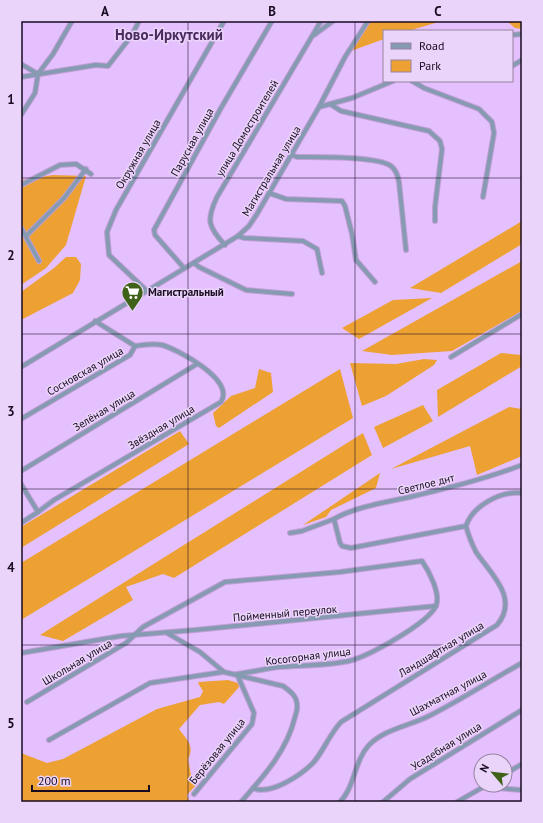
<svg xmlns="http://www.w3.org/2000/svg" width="543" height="823" viewBox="0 0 543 823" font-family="'PT Sans',sans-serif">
<rect width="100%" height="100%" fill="#e5c0fe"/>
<!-- green -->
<g fill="#eda133">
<path d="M370 21H442L408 31H384V39L351 51Z"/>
<path d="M507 21H522V29L515 28Z"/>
<path d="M53 175 86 176 66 245 46 268 21 285V180Z"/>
<path d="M522 221V244L441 293 410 288Z"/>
<path d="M66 257H76L81 264 80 280 73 293 21 320V292L54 268Z"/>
<path d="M522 261V311L452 351 392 355 362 351Z"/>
<path d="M432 298 359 339 342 328 393 300Z"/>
<path d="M501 353 522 355V366L438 417 437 390Z"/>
<path d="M424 359 437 360 434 365 386 396 362 406 350 363 396 364Z"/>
<path d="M259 369 271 373 273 392 219 428 216 426 213 413 231 396 255 388Z"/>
<path d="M340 369 353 418 21 620V563Z"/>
<path d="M423 405 433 421 383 448 374 427Z"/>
<path d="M509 407 522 409V456L477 475 470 446 391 469Z"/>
<path d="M180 431 189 444 21 548V527Z"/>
<path d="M363 433 372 455 174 578 163 574 126 587 133 600 63 641 40 635Z"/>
<path d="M380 473 376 488 331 510 326 517 303 525Z"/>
<path d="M228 680 238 683 239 687 224 704 219 702 200 705 179 729C187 740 195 746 188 759L192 780 197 784 187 795 189 802H21V753L47 763 63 759 157 709 200 697 203 691 198 683 199 682Z"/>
</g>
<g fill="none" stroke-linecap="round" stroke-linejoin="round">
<defs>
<g id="minor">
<path d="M314 35 333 21"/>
<path d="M512 35 522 34"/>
<path d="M21 64 38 74"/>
<path d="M512 66 522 60"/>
<path d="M21 77 96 65 108 66 132 35 139 21"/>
<path d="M412 81 424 88 479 109 492 122 494 133 483 197"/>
<path d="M330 104 341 111 429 131 440 141 442 149 435 207V221"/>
<path d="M319 107 345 57 368 21"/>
<path d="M21 115 35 93 38 74 53 54 72 21"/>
<path d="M292 155 297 157C316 157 378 156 391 166 396 170 398 176 399 182L406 250"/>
<path d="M21 185 60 165 76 164 91 174"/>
<path d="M269 193 286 199 342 201 345 206 352 234 356 260 375 282"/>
<path d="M21 228 39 261"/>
<path d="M26 236 64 198 86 169"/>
<path d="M238 236 244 238 303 241 317 249 322 273"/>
<path d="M225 245C208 227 206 220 217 197L321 21"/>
<path d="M194 263 199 267 246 290 292 294"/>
<path d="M184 268 155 235 154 230 221 108 272 21"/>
<path d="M147 291 109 255 107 232 116 210 224 21"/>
<path d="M451 357 522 314"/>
<path d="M21 367 238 236 249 226 257 214 319 107 352 98 393 81"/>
<path d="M21 419 130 355 135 346 95 321"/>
<path d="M21 471 197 364"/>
<path d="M21 484 38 512 54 500 221 402C235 380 179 350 162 345 153 343 144 345 135 346"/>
<path d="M334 519C354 507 388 502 410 497 448 488 485 479 522 465"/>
<path d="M21 523 38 512"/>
<path d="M290 533 302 531 334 519 340 543 342 546 351 548 466 526"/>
<path d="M167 633 200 652 224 672 283 686C290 691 297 696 297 705 298 709 296 713 295 717 287 751 263 777 241 802"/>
<path d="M21 653 121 636 195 630 436 606"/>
<path d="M27 702 126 643 143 627 225 582 340 572 422 561C429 571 441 594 436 606 427 624 369 656 349 661 326 666 303 665 279 667 265 669 251 672 237 674L254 713 252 724 194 794"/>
<path d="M49 740 150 683 223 672"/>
<path d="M505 774 522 764"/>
<path d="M484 787 522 790"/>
<path d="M253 788C270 796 301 775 313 763 323 752 329 735 341 722L497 625C520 598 490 573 476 552 472 544 468 534 466 526 473 505 501 491 522 493"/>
<path d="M340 802C355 787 354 761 369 745 385 729 409 726 429 716 461 700 491 680 522 663"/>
<path d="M383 802 410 779 522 710"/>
<path d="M457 802 485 786"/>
</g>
</defs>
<!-- minor casing -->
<use href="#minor" stroke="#c09fd6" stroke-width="6"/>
<!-- minor -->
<use href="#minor" stroke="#869ab1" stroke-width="4"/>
</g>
<!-- grid -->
<path fill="none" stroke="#180a20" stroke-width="1" stroke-opacity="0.55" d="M188 21V802M355 21V802M21 178H522M21 334H522M21 489H522M21 645H522"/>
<!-- icons -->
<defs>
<symbol id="supermarket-pin" viewBox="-11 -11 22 30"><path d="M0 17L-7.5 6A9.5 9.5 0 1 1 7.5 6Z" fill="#3f6118" stroke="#ead4f9"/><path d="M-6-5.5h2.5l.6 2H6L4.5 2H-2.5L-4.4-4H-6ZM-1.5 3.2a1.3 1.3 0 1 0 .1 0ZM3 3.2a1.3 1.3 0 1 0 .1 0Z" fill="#fff"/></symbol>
</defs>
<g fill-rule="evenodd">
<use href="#supermarket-pin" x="120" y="280" width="25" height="34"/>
</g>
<g text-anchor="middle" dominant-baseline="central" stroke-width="3" stroke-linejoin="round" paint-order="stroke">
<!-- street labels -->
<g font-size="11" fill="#180a20" stroke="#ead4f9">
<text transform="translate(247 128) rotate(-59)">улица Домостроителей</text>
<text transform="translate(192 142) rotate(-61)">Парусная улица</text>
<text transform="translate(138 154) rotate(-60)">Окружная улица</text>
<text transform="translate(271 171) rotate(-59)">Магистральная улица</text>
<text transform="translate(85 371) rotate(-30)">Сосновская улица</text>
<text transform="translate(104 410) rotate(-31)">Зелёная улица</text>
<text transform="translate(161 427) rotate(-31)">Звёздная улица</text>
<text transform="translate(426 484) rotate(-14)">Светлое днт</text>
<text transform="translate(285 613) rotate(-5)">Пойменный переулок</text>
<text transform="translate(441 649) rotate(-31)">Ландшафтная улица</text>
<text transform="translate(308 656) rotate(-7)">Косогорная улица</text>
<text transform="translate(77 662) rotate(-31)">Школьная улица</text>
<text transform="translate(448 693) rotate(-28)">Шахматная улица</text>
<text transform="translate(446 746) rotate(-32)">Усадебная улица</text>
<text transform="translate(217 751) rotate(-51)">Берёзовая улица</text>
</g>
<!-- poi labels -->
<g font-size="11" font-weight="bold" fill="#180a20" stroke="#ead4f9" text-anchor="start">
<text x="148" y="292">Магистральный</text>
</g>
<!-- district labels -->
<g font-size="15" font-weight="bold" fill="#4b2b5f" stroke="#ead4f9">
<text x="169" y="34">Ново-Иркутский</text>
</g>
</g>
<!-- border -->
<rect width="543" height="823" fill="none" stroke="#ead4f9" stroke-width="44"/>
<!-- legend -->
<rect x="383" y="30" width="130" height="52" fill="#ead4f9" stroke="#9683a2"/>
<rect x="391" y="43" width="20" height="6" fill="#869ab1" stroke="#9683a2"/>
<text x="419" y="50" font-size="12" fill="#180a20">Road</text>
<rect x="391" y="60" width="20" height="12" fill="#eda133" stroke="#9683a2"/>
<text x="419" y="70" font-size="12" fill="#180a20">Park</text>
<!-- north arrow -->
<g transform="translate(493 773) rotate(298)"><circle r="19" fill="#ead4f9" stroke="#9683a2"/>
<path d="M0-3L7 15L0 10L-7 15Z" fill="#3f6118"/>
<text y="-6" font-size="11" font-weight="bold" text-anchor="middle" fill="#180a20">N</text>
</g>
<!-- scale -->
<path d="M32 785v6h117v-6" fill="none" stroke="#180a20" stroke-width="2"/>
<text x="38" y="785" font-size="12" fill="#180a20" stroke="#ead4f9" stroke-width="3" paint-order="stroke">200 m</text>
<rect x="22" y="22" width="499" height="779" fill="none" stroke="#180a20" stroke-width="1.5"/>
<g font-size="13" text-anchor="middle" font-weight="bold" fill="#180a20">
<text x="105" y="16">A</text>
<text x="272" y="16">B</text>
<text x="438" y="16">C</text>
<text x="11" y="104">1</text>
<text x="11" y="260">2</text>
<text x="11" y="416">3</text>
<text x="11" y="572">4</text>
<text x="11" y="728">5</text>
</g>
</svg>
